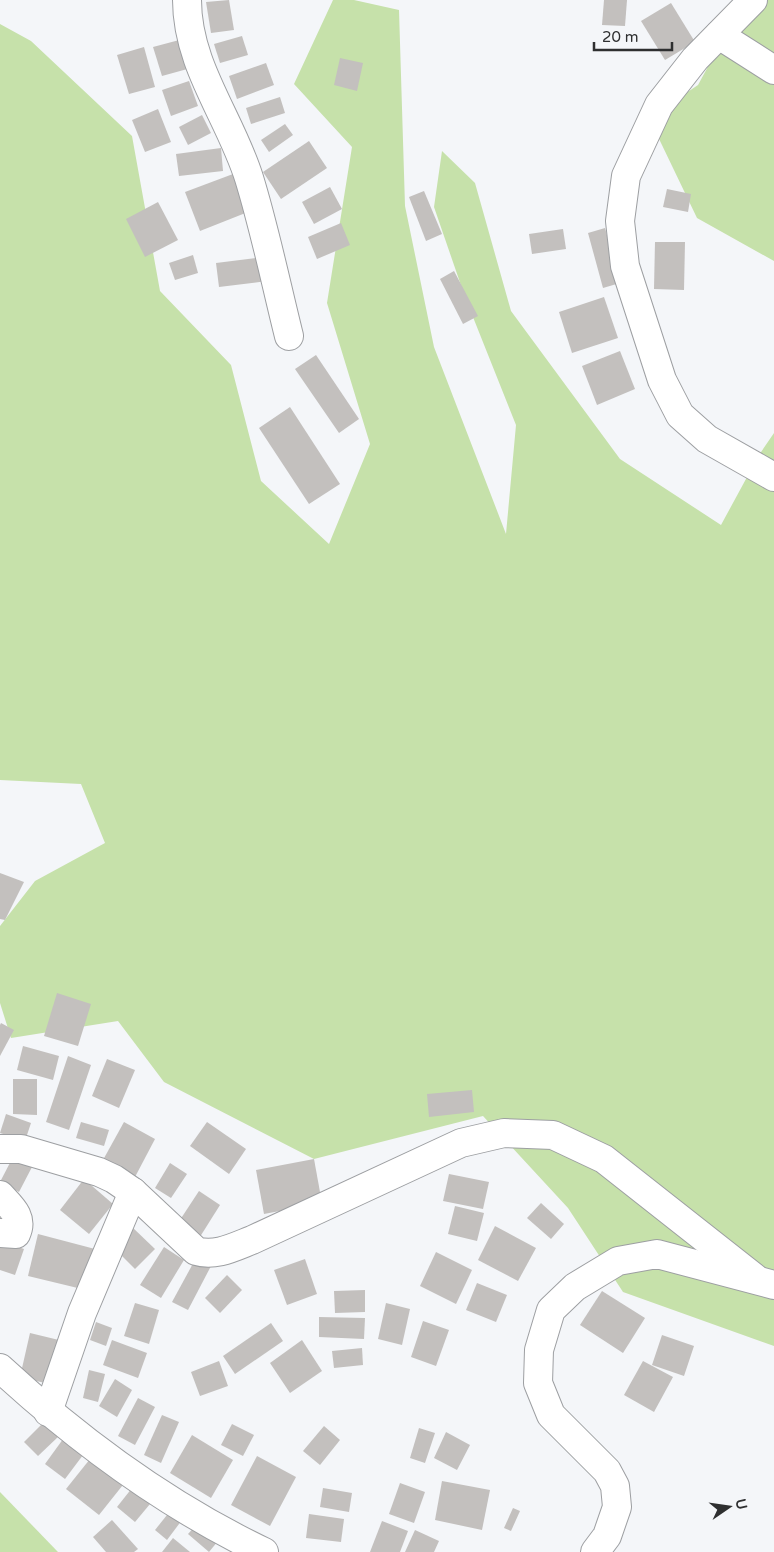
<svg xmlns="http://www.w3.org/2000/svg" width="774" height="1552" viewBox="0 0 774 1552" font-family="'Varela Round',sans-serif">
<rect width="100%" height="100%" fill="#f4f6f9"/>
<!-- green -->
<g fill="#c6e1aa">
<path d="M333 0H354L399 10 405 206 434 347 506 534 516 425 465 297 434 207 442 151 475 183 511 311 620 459 721 525 759 455 774 433V1346L623 1292 568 1208 483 1116 314 1159 164 1082 118 1021 11 1038 0 1003V926L35 881 105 843 81 784 0 780V24L31 41 132 136 160 291 231 365 261 481 329 544 370 444 327 303 352 147 294 84Z"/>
<path d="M754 0H774V261L697 218 649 118 698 85 736 15Z"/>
<path d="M0 1492 58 1552H0Z"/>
</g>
<!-- building -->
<g fill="#c3c0be">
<path d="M229 0 234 30 211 33 206 2Z"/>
<path d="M604 0H627L625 26 602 25Z"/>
<path d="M671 3 695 42 665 60 641 21Z"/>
<path d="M242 36 248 55 220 63 214 44Z"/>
<path d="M183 39 191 68 162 76 153 47Z"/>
<path d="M144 47 155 87 129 94 117 55Z"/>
<path d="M340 58 363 63 357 91 334 85Z"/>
<path d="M266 63 274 85 237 99 229 76Z"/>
<path d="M189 81 198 106 171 116 162 90Z"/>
<path d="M280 97 285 113 251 124 246 108Z"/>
<path d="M158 109 171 142 145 152 132 120Z"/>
<path d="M202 115 211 133 188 145 179 127Z"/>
<path d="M285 124 293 135 269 152 261 140Z"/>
<path d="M309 141 327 168 281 199 263 172Z"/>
<path d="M221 148 223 171 179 176 176 154Z"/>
<path d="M233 174 248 212 200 231 185 192Z"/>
<path d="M330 187 342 209 314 224 302 202Z"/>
<path d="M667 189 691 194 688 212 663 207Z"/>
<path d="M424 191 442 234 426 241 409 197Z"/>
<path d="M158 202 178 240 145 257 126 219Z"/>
<path d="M341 223 350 245 317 259 308 237Z"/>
<path d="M605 228 620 283 603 288 588 233Z"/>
<path d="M563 229 566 249 532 254 529 234Z"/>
<path d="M655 242H685L684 290 654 289Z"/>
<path d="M193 255 198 273 175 280 169 263Z"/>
<path d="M264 257 267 281 219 287 216 263Z"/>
<path d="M454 271 478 316 463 324 440 279Z"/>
<path d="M604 297 618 338 572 353 559 312Z"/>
<path d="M620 351 635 389 597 405 582 366Z"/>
<path d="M316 355 359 419 339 433 295 369Z"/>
<path d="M290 407 340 484 309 504 259 428Z"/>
<path d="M0 873 24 882 5 920 0 919Z"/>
<path d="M57 993 91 1004 78 1046 44 1036Z"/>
<path d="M1 1023 14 1030 0 1056V1025Z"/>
<path d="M23 1046 59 1056 53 1080 17 1070Z"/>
<path d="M68 1056 91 1065 69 1130 46 1122Z"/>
<path d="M107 1059 135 1070 119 1108 92 1096Z"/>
<path d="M13 1079H37V1115L13 1114Z"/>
<path d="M472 1090 474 1112 429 1117 427 1094Z"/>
<path d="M6 1114 31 1123 25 1141 0 1133Z"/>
<path d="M81 1122 109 1130 104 1146 76 1138Z"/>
<path d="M124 1122 155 1139 135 1177 103 1160Z"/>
<path d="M207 1122 246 1149 229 1174 190 1146Z"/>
<path d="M13 1157 32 1167 19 1192 0 1182Z"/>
<path d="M314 1159 322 1203 264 1214 256 1170Z"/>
<path d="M170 1163 187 1174 171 1198 155 1188Z"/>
<path d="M449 1174 489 1182 483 1209 443 1201Z"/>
<path d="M84 1179 113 1204 89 1234 60 1210Z"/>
<path d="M199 1191 220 1205 198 1240 176 1226Z"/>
<path d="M541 1203 564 1224 551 1239 527 1218Z"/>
<path d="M455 1206 484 1213 477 1241 448 1234Z"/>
<path d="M131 1226 155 1249 135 1269 112 1246Z"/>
<path d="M495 1226 536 1248 518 1281 478 1260Z"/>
<path d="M38 1234 95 1249 86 1290 28 1276Z"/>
<path d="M2 1241 24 1249 15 1275 0 1270V1248Z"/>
<path d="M164 1247 184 1260 161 1298 140 1285Z"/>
<path d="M436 1252 472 1270 456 1304 420 1286Z"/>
<path d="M196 1258 211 1266 188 1310 172 1302Z"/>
<path d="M305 1259 317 1294 287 1305 274 1270Z"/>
<path d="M227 1275 242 1290 220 1313 205 1298Z"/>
<path d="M477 1283 507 1295 496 1322 466 1310Z"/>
<path d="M365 1290V1312L335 1313 334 1291Z"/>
<path d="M602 1291 645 1318 623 1353 580 1325Z"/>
<path d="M135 1303 159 1310 149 1344 124 1336Z"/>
<path d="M386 1303 410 1309 402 1345 378 1339Z"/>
<path d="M319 1317 365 1318 364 1339 319 1337Z"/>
<path d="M423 1321 449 1330 436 1366 411 1357Z"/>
<path d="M96 1322 112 1328 106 1346 90 1340Z"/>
<path d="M271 1323 283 1341 235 1374 223 1356Z"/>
<path d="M30 1333 63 1341 53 1385 20 1377Z"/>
<path d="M662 1335 694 1346 684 1376 652 1365Z"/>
<path d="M112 1340 147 1353 138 1378 103 1365Z"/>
<path d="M302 1340 322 1371 290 1393 270 1363Z"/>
<path d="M362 1348 363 1365 334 1368 332 1351Z"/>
<path d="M219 1361 228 1386 200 1396 191 1372Z"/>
<path d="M643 1361 673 1377 654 1412 624 1395Z"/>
<path d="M89 1370 105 1374 98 1402 83 1398Z"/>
<path d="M115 1379 132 1390 117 1417 99 1406Z"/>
<path d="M138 1398 155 1407 135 1445 118 1436Z"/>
<path d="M162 1415 179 1422 161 1463 144 1455Z"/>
<path d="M45 1421 59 1436 38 1456 24 1442Z"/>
<path d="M232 1424 254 1435 243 1456 221 1445Z"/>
<path d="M324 1426 340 1440 320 1465 303 1451Z"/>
<path d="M419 1428 435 1433 425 1463 410 1458Z"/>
<path d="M446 1432 470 1445 457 1470 434 1458Z"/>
<path d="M66 1435 86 1451 65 1479 45 1464Z"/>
<path d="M192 1435 233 1460 211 1498 170 1473Z"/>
<path d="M98 1449 130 1476 99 1515 66 1489Z"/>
<path d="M257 1456 296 1477 270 1526 231 1505Z"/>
<path d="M442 1481 490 1490 482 1530 435 1520Z"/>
<path d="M136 1483 155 1498 135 1522 117 1507Z"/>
<path d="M400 1483 425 1492 414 1523 389 1514Z"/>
<path d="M323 1488 352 1493 349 1512 320 1507Z"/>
<path d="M513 1508 520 1511 511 1531 504 1528Z"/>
<path d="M171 1510 182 1520 167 1540 155 1530Z"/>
<path d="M309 1514 344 1519 341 1542 306 1538Z"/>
<path d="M112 1520 138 1549 134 1552H106L93 1537Z"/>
<path d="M382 1521 408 1531 400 1552H370Z"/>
<path d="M197 1524 218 1541 209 1552 188 1534Z"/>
<path d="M415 1530 439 1541 434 1552H405Z"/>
<path d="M173 1538 190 1552H162Z"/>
</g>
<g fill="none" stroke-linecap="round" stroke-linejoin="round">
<defs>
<g id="minor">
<path d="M187 0C187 66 230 117 249 178 265 230 276 284 289 336"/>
<path d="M753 0 695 59 659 105 626 176 620 221 625 266 662 380 680 415 707 439 774 477"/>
<path d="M719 35 774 70"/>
<path d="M0 1149H21L99 1172 114 1179 133 1192 196 1251C215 1257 234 1247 252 1240L461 1143 504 1133 553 1135 604 1159 755 1278"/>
<path d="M0 1195C11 1207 24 1217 16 1234L0 1233"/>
<path d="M0 1368C78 1440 168 1506 264 1552"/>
<path d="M48 1412 82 1313 133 1192"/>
<path d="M595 1552 607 1536 617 1507 615 1486 607 1471 551 1415 538 1383 539 1350 551 1310 575 1287 618 1261 657 1254 774 1285"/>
</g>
</defs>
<!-- minor casing -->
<use href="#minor" stroke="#9d9fa2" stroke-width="30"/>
<!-- minor -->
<use href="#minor" stroke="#fff" stroke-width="28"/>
</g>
<!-- north arrow -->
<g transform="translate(729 1507) rotate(77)" stroke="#f4f6f9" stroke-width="4" paint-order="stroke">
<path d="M0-4L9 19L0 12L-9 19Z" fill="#2e2f30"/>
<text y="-8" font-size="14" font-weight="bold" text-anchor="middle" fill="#2e2f30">U</text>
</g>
<!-- scale -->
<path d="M594 42v8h78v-8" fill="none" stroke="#2e2f30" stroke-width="2.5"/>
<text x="602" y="42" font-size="15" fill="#2e2f30" stroke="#f4f6f9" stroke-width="4" paint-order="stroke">20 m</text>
</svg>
